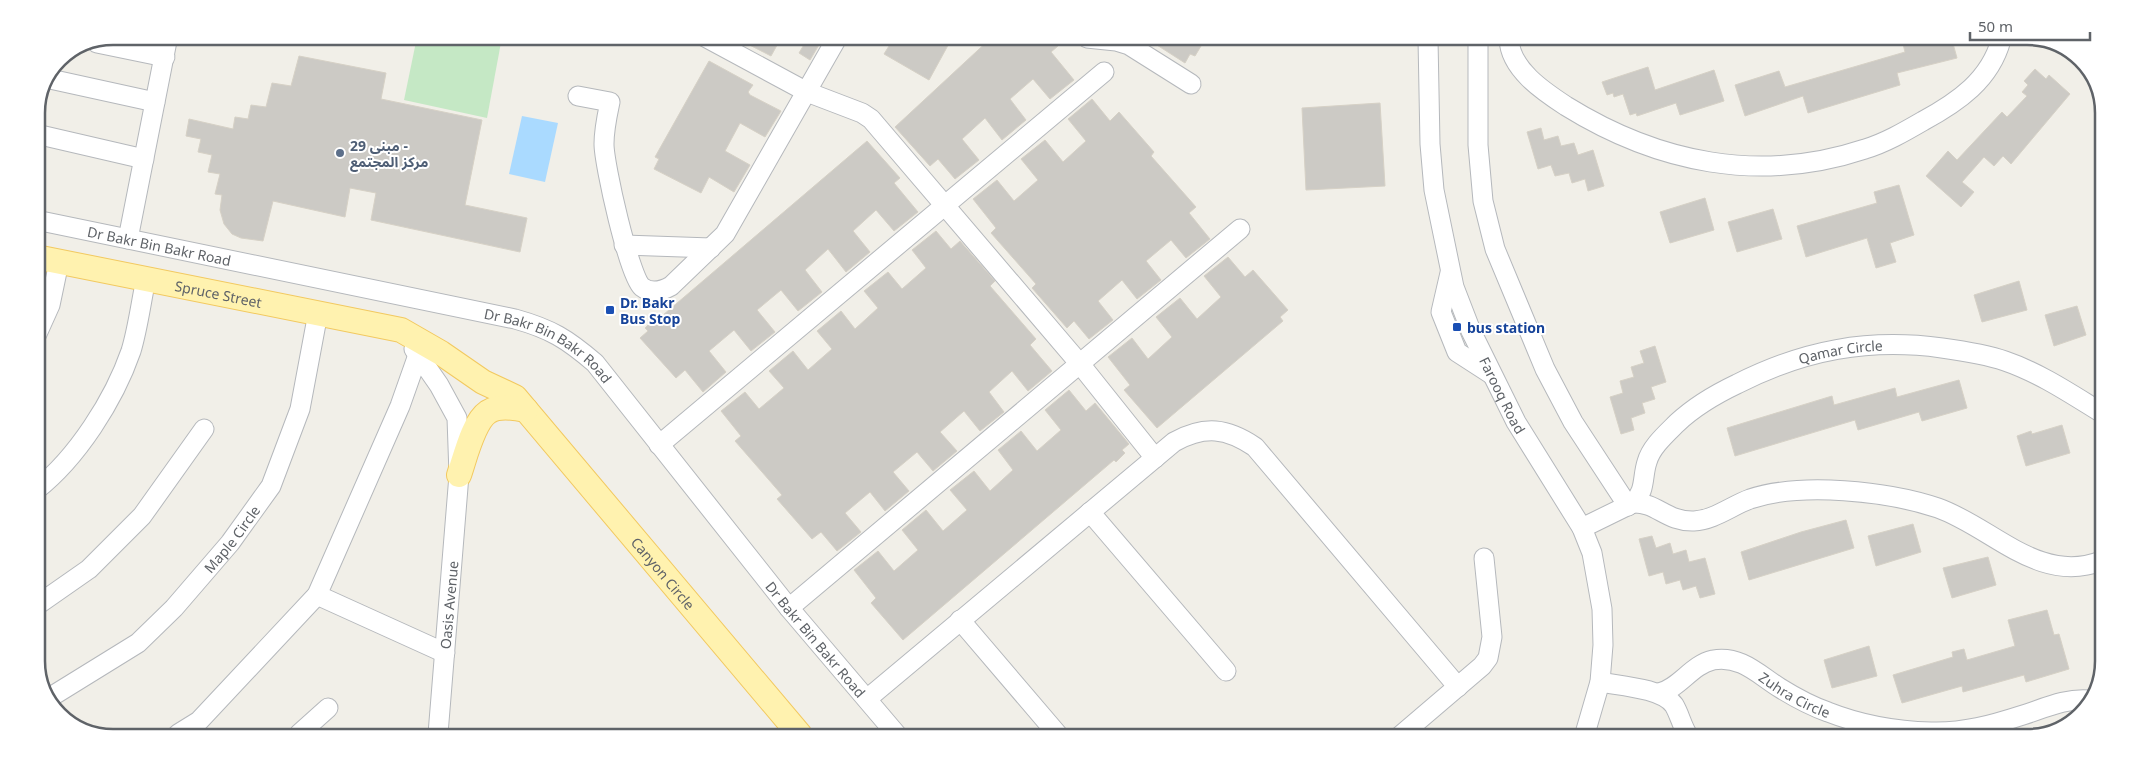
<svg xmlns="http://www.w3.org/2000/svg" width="2140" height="774" viewBox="0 0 2140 774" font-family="'Noto Sans','Noto Sans Arabic',sans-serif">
<rect width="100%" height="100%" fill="#f1efe8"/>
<!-- green -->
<path fill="#c5e8c5" d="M417 37H502L487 118 404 100Z"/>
<!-- water -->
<path fill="#aadaff" d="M522 116 558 123 545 182 509 174Z"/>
<!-- building -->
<g fill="#cccac5" stroke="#d6d1c6">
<path d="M736 38H781L771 56Z"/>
<path d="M808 38H823L810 60 799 53Z"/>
<path d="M894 38H952L929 80 884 54Z"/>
<path d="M991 38H1051L1058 46 1051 52 1074 80 1050 99 1033 79 1010 99 1026 120 1002 140 985 118 962 139 979 160 955 179 938 159 930 166 895 127Z"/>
<path d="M1146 38H1190L1201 46 1195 56 1190 54 1185 63Z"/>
<path d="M1902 40H1952L1957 58 1897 73 1900 85 1808 113 1803 96 1745 116 1735 85 1779 71 1785 87 1905 52Z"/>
<path d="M299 56 386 73 381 99 482 120 465 205 527 218 520 252 371 220 376 193 350 188 345 217 273 201 263 241 241 238 232 234 224 224 220 210 222 195 215 194 220 174 208 172 212 155 198 152 201 139 186 136 189 119 233 129 235 117 248 119 251 105 266 107 272 83 291 86Z"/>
<path d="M709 61 753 85 748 92 750 95 781 111 765 137 740 123 725 151 750 165 734 192 709 177 701 193 654 169 659 159 655 157Z"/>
<path d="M1648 67 1655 90 1714 70 1724 101 1680 115 1676 103 1637 116 1636 113 1630 115 1623 94 1614 97 1613 93 1607 95 1602 82Z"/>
<path d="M2035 69 2046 79 2049 75 2070 94 2011 164 2003 156 1994 166 1984 157 1962 182 1974 192 1961 207 1926 176 1948 151 1957 160 2002 112 2007 117 2027 96 2022 92 2028 85 2024 81Z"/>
<path d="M1092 99 1110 121 1119 112 1154 152 1151 156 1196 207 1189 213 1210 239 1186 258 1171 240 1146 261 1161 280 1137 299 1122 280 1098 301 1113 320 1089 339 1074 321 1067 328 1032 288 1036 284 991 233 996 228 973 199 997 180 1014 201 1038 180 1021 159 1045 140 1063 162 1086 141 1068 119Z"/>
<path d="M1380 103 1385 186 1306 190 1302 108Z"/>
<path d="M1541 128 1544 140 1558 136 1561 146 1574 143 1578 155 1593 150 1604 186 1588 191 1585 179 1572 183 1569 173 1555 176 1551 165 1538 169 1527 132Z"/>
<path d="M867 141 900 178 894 183 918 212 894 231 876 210 853 231 870 252 846 272 828 249 805 270 822 292 798 311 781 290 757 310 775 332 751 351 734 330 709 351 726 372 703 392 685 370 676 378 640 338 648 331 645 328 654 319 656 321Z"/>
<path d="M1899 185 1914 235 1890 243 1896 262 1876 268 1867 238 1806 257 1797 226 1877 203 1874 192Z"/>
<path d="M1705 198 1714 230 1670 243 1660 212Z"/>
<path d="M1773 209 1782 239 1737 252 1728 222Z"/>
<path d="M936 231 951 249 960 241 995 281 990 286 1036 339 1030 345 1052 371 1028 391 1012 371 989 392 1004 412 980 431 964 411 940 432 957 451 933 471 917 452 893 472 909 491 885 511 870 492 845 513 861 532 837 551 821 532 812 539 777 499 782 495 735 441 741 436 721 411 745 392 759 409 784 388 769 371 793 351 808 370 832 349 817 331 841 311 855 329 878 308 864 291 888 272 902 289 926 268 912 250Z"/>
<path d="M1228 257 1245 277 1253 270 1288 310 1280 317 1283 321 1157 428 1124 390 1130 385 1108 357 1132 338 1148 359 1172 337 1156 317 1180 298 1197 319 1221 297 1204 276Z"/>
<path d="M2019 281 2027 310 1982 322 1974 295Z"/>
<path d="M2077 306 2086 335 2054 346 2045 315Z"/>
<path d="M1655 346 1666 382 1651 387 1655 399 1642 403 1645 413 1631 418 1634 430 1621 434 1610 397 1623 393 1620 381 1634 377 1631 367 1644 363 1640 351Z"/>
<path d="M1959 380 1967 408 1922 421 1919 412 1858 430 1855 420 1735 456 1727 428 1832 396 1834 405 1895 388 1897 397Z"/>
<path d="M1069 390 1086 411 1095 403 1129 444 1122 450 1125 453 1116 462 1114 460 903 640 871 603 876 598 854 570 878 551 894 571 918 550 902 530 926 510 943 531 967 510 950 490 974 471 990 491 1013 470 998 450 1021 431 1037 451 1061 430 1045 410Z"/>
<path d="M2062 425 2070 453 2026 466 2017 436 2031 431 2032 434Z"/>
<path d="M1846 520 1854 548 1749 580 1741 552 1801 532Z"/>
<path d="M1913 524 1921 552 1876 566 1868 536Z"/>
<path d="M1652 536 1656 548 1670 543 1673 554 1686 550 1689 562 1705 558 1715 594 1700 598 1696 586 1683 590 1680 580 1666 584 1663 572 1649 576 1639 539Z"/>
<path d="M1988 557 1996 585 1952 598 1943 568Z"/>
<path d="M2047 610 2054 635 2059 634 2069 669 2026 682 2024 675 1963 692 1962 686 1902 703 1893 675 1953 657 1952 652 1964 649 1967 660 2015 646 2008 620Z"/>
<path d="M1869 646 1877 676 1832 688 1824 660Z"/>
</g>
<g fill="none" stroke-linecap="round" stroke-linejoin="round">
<defs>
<g id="minor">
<path d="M705 37 807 92 862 113 871 119 1080 364 1155 458"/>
<path d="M1087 38 1116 41 1129 45 1191 84"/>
<path id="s1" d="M1428 39 1430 144 1434 190 1454 287 1471 331 1516 422 1582 528 1592 553 1602 609 1603 645 1600 682 1584 737"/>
<path d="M1478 39V145L1483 201 1495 249 1545 369 1573 422 1628 506"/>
<path d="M1509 39C1510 69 1543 91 1566 106 1658 163 1760 184 1865 149 1885 143 1904 132 1923 121 1958 102 1990 80 2001 40"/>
<path d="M97 43 165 57"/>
<path d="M50 79 155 102"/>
<path d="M578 96 610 102C607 116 604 129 604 144 604 164 629 276 642 287 651 294 662 291 671 286L725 234 837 38"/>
<path d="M36 134 144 159"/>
<path id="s2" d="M36 220 515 319C551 329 567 339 595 363L789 608 897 735"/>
<path d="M128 239 168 36"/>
<path d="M624 245 711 248"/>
<path d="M1450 273 1441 312 1457 352 1491 374"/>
<path d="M36 336 50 305 59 262"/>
<path d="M414 349 439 385 457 418 459 475 438 734"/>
<path d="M659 445 1104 72"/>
<path d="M36 490C77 458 114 400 131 351 138 328 141 302 146 279"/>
<path d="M1633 503C1657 502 1666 522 1694 521 1714 520 1731 506 1750 499 1801 482 1887 491 1938 508 1992 527 2039 585 2101 561"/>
<path d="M1090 512 1226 671"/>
<path id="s3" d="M1582 528 1633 503C1646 491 1642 477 1647 462 1651 447 1666 434 1677 423 1694 407 1716 394 1737 384 1804 350 1868 338 1942 348 1964 351 1985 354 2005 361 2040 373 2071 394 2102 413"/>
<path d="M317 595 445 653"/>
<path d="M36 606 89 569 142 516 204 429"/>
<path d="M789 608 1240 229"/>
<path d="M960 620 1059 736"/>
<path d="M1600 682C1621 686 1661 688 1674 705 1680 715 1682 727 1689 737"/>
<path id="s4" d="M1659 693C1680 688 1691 665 1713 660 1741 655 1759 675 1780 688 1796 698 1811 706 1828 712 1861 725 1895 731 1931 732 1964 733 1992 725 2023 715 2045 708 2066 698 2089 700"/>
<path id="s5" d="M49 698 138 643 174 608 230 543 271 486 300 409 318 313"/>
<path d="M867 699 1174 442C1205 425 1227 428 1255 447L1458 687"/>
<path d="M178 734 199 721 317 595 400 406 418 355"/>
<path d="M299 734 328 708"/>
<path d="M1400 736 1482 666 1488 658 1492 637 1484 558"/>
</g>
<g id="major">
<path id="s6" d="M36 257 401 330 441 353 483 382 515 397 800 735"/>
<path d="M459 475C465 458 473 422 488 412 498 405 516 408 526 410"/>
</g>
</defs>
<!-- minor casing -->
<use href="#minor" stroke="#b5b8bc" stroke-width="21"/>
<!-- major casing -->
<use href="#major" stroke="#f2c960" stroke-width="26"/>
<!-- minor -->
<use href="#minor" stroke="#fff" stroke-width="19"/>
<!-- major -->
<use href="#major" stroke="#fff2af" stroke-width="24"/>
</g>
<!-- markers -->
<circle fill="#5c6f8a" stroke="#fff" stroke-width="2" cx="340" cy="153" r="5"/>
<g fill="#1a4fb4" stroke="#fff" stroke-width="2">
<rect x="605" y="305" width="10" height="10" rx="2.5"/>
<rect x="1452" y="322" width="10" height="10" rx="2.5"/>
</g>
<g text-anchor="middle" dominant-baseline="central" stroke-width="4" stroke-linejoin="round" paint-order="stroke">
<!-- service labels -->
<g font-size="14" font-weight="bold" fill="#4e5e75" stroke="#fff" text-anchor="start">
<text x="350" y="145">مبنى 29 -<tspan x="350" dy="16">مركز المجتمع</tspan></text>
</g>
<!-- street labels -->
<g font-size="14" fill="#5f6368" stroke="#fff">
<text stroke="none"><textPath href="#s2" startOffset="126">Dr Bakr Bin Bakr Road</textPath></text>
<text stroke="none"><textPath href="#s6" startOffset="186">Spruce Street</textPath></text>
<text stroke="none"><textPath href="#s2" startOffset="531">Dr Bakr Bin Bakr Road</textPath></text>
<text stroke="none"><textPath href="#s3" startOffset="332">Qamar Circle</textPath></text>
<text stroke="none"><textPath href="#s1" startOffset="369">Farooq Road</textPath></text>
<text stroke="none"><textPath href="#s5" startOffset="245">Maple Circle</textPath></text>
<text stroke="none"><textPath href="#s6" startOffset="735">Canyon Circle</textPath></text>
<text transform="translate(449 605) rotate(-85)">Oasis Avenue</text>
<text stroke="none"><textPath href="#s2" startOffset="935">Dr Bakr Bin Bakr Road</textPath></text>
<text stroke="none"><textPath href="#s4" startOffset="155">Zuhra Circle</textPath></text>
</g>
<!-- transit labels -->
<g font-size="14" font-weight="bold" fill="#164399" stroke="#fff" text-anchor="start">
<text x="620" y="302">Dr. Bakr<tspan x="620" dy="16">Bus Stop</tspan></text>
<text x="1467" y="327">bus station</text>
</g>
</g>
<!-- crop -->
<path d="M0 0H2140V774H0ZM113 45H2027A68 68 0 0 1 2095 113V661A68 68 0 0 1 2027 729H113A68 68 0 0 1 45 661V113A68 68 0 0 1 113 45Z" fill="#fff" fill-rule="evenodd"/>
<path fill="none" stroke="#5f6368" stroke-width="2.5" d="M113 45H2027A68 68 0 0 1 2095 113V661A68 68 0 0 1 2027 729H113A68 68 0 0 1 45 661V113A68 68 0 0 1 113 45Z"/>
<!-- scale -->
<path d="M1970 32v8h120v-8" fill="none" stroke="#5f6368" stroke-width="2.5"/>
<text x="1978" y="32" font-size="15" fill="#5f6368" stroke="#ffffff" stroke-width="4" paint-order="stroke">50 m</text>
</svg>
